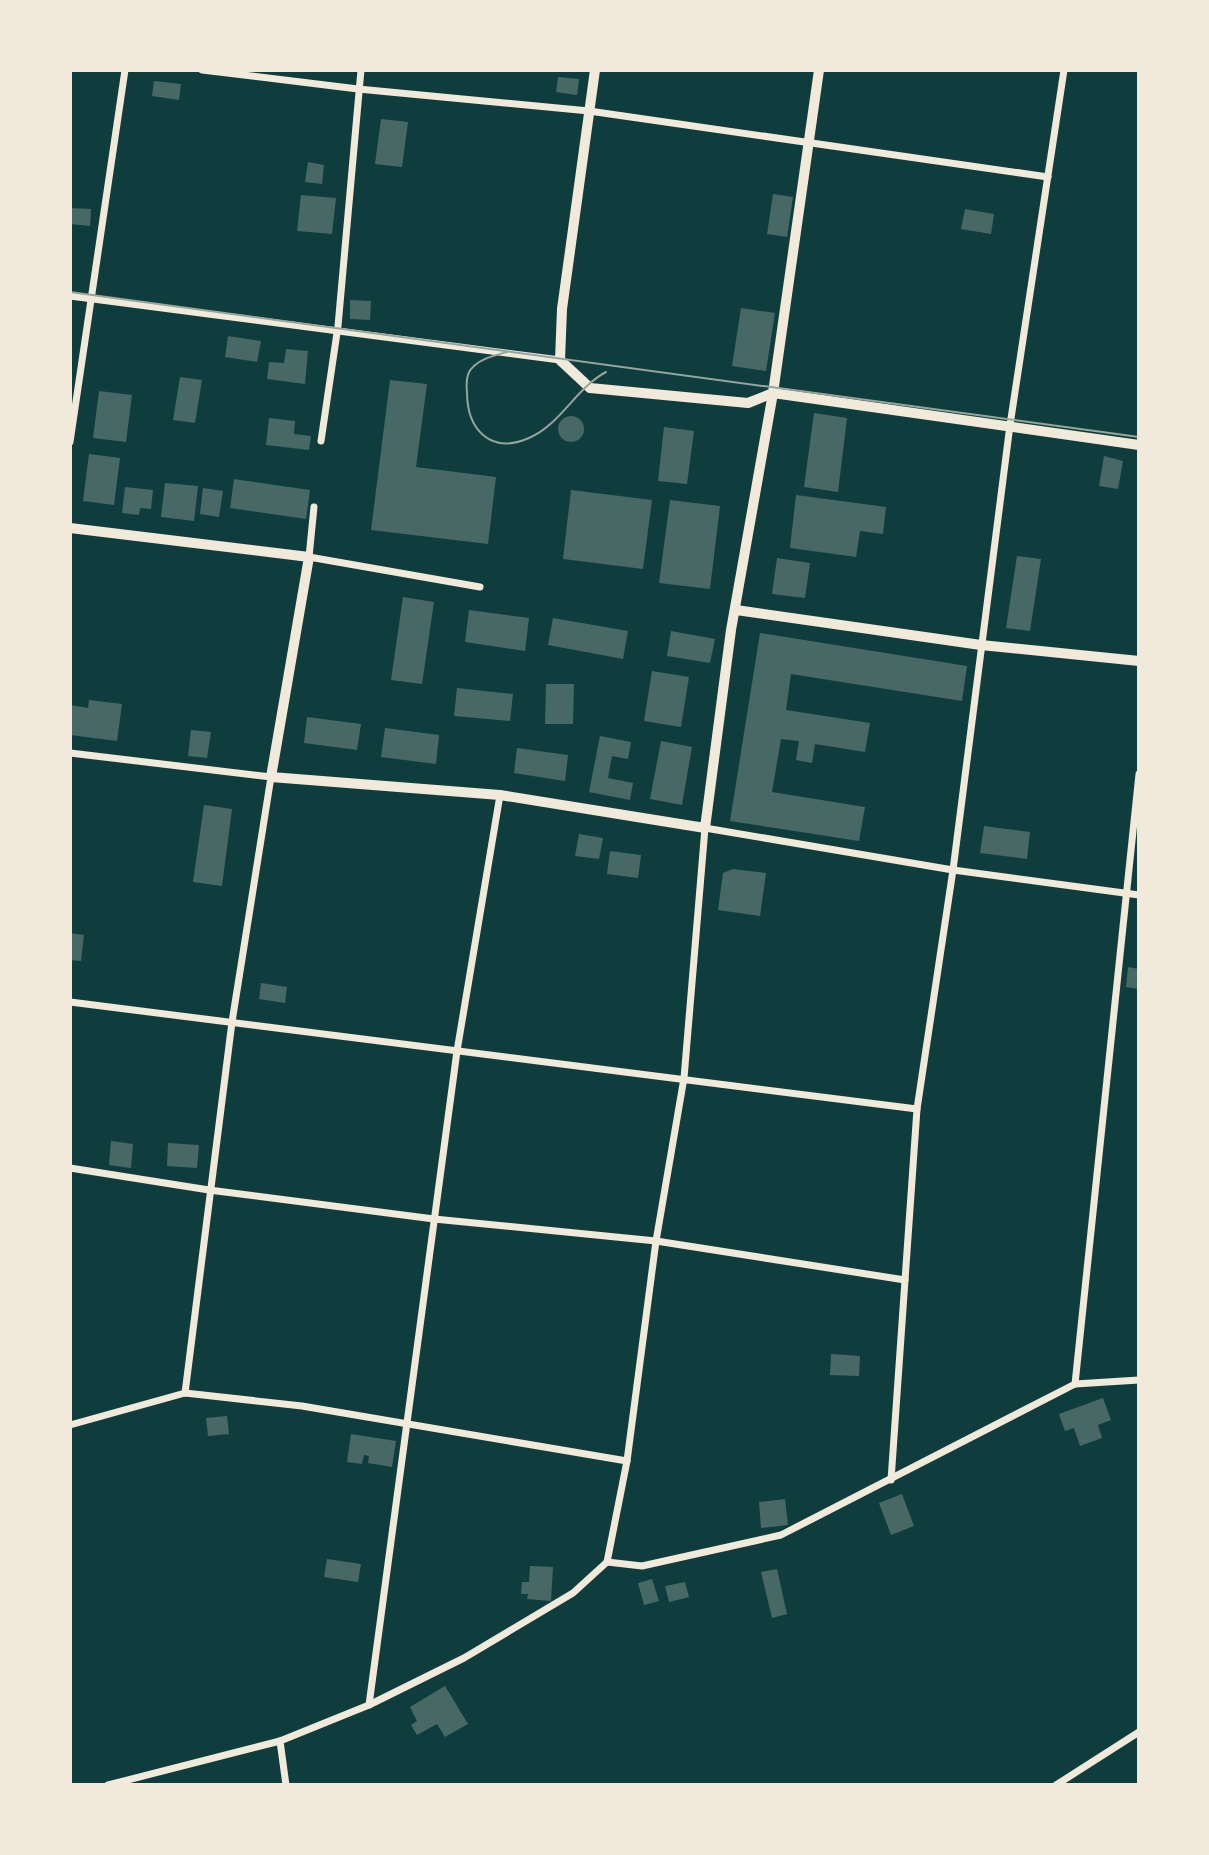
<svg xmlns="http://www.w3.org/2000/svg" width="1209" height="1855" viewBox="0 0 1209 1855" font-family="'DM Sans',sans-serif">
<rect width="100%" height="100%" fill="#0f3d3e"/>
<!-- building -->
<g fill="#486865">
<path d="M558 77 579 79 577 95 556 92Z"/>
<path d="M154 81 181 84 179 100 152 96Z"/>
<path d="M381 119 408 122 402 167 375 164Z"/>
<path d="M308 162 324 165 322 184 305 182Z"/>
<path d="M773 194 793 197 787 237 767 234Z"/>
<path d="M301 195 336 198 332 234 297 231Z"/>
<path d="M70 208 91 209 90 226 70 224Z"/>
<path d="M965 209 994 214 991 234 961 229Z"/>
<path d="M350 300 371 301 370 320 350 319Z"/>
<path d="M741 308 775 313 766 371 732 366Z"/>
<path d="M228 336 261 341 257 362 225 357Z"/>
<path d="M286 349 308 351 305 384 267 379 269 362 284 363Z"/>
<path d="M180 377 202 380 195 423 173 420Z"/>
<path d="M390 380 427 384 416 467 496 477 488 544 371 530Z"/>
<path d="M99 391 132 395 126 442 93 438Z"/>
<path d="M814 413 847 418 838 492 804 487Z"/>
<circle cx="571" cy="429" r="13"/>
<path d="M269 418 295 421 294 434 311 436 309 450 266 445Z"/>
<path d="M664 427 694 431 687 484 658 481Z"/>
<path d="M89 454 120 458 114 505 83 501Z"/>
<path d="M1104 456 1123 461 1118 489 1099 486Z"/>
<path d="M234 479 310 490 306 519 230 508Z"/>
<path d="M165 483 198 486 194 521 161 517Z"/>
<path d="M125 487 153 490 151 509 140 508 139 515 122 513Z"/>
<path d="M203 488 223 491 219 517 200 514Z"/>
<path d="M571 490 652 500 643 569 563 559Z"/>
<path d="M796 495 886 507 883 534 860 531 856 557 790 548Z"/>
<path d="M670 500 720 506 710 589 659 583Z"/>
<path d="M1017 556 1041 559 1030 631 1006 628Z"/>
<path d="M777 558 810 563 805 598 772 594Z"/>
<path d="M403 597 434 602 422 684 391 680Z"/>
<path d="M469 610 529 618 525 651 465 642Z"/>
<path d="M553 618 628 631 623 659 548 645Z"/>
<path d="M671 631 715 639 710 663 667 656Z"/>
<path d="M760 633 967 666 962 701 791 674 786 710 870 723 865 752 815 744 812 763 796 760 799 741 781 739 772 792 865 807 859 841 730 821Z"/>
<path d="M652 671 689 677 681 727 644 721Z"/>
<path d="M546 684H574L573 724H545Z"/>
<path d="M457 688 513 694 510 721 454 716Z"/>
<path d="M89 700 122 704 117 741 70 735V705L88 708Z"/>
<path d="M307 717 361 724 357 750 304 743Z"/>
<path d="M385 728 439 735 436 764 381 757Z"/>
<path d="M191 730 211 732 207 758 188 756Z"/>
<path d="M600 736 631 742 628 759 612 756 608 778 633 783 630 800 589 792Z"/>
<path d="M661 741 692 747 682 805 650 799Z"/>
<path d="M517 748 568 755 565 781 514 773Z"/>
<path d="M204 805 232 809 222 886 193 882Z"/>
<path d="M984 826 1030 832 1027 859 980 853Z"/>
<path d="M579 834 603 838 599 859 575 856Z"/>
<path d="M610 851 641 855 638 878 607 874Z"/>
<path d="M733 869 766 873 760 916 718 910 723 873Z"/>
<path d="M70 933 84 935 81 961 70 960Z"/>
<path d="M1128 967 1139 969V989L1126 987Z"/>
<path d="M261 983 287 987 285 1003 259 999Z"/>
<path d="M111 1141 133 1144 131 1168 109 1165Z"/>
<path d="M168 1143 199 1145 197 1168 167 1166Z"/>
<path d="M831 1354 860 1356 859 1376 830 1375Z"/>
<path d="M1103 1398 1111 1420 1098 1425 1102 1438 1080 1446 1074 1428 1065 1431 1059 1414Z"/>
<path d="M227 1416 229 1434 208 1436 206 1418Z"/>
<path d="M351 1434 396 1441 392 1467 368 1463 369 1456 364 1455 362 1464 347 1462Z"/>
<path d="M902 1494 914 1526 891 1535 879 1503Z"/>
<path d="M785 1499 788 1525 761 1528 759 1502Z"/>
<path d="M327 1559 361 1564 358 1582 324 1577Z"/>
<path d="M530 1566 553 1567 551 1601 527 1599 528 1594H521L522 1582H529Z"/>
<path d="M777 1569 787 1614 772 1618 761 1572Z"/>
<path d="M652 1579 659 1601 644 1605 638 1583Z"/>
<path d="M685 1582 689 1597 669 1602 665 1586Z"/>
<path d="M445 1686 468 1724 445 1737 437 1724 417 1735 411 1725 417 1721 410 1707Z"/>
</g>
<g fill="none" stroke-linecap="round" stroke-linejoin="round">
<!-- minor -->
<g stroke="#f1e9da" stroke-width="7">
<path d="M202 70 358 89 589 111 1048 177"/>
<path d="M70 296 560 360"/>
<path d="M321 441 338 326 361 70"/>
<path d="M70 442 125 70"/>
<path d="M314 507 309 557 480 587"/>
<path d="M70 753 271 777 232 1022 185 1393"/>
<path d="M70 1002 917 1109"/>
<path d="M70 1168 209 1190 434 1219 656 1241 905 1280"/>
<path d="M1075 1384 1139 774"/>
<path d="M70 1425 185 1393 302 1406 627 1461"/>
<path d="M891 1480 917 1109 953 870 1010 425 1064 70"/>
<path d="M607 1562 627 1461 656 1241 684 1078 705 828 953 870 1139 895"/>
<path d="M369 1705 457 1051 500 795"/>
<path d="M280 1741 286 1785"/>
<path d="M108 1785 280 1741 369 1705 464 1658 573 1593 607 1562 642 1566 781 1535 1075 1384 1139 1380"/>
<path d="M1056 1785 1139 1732"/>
</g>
<!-- tertiary -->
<path stroke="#f1e9da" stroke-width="10" d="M595 70 562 309 560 360 590 388 748 403 773 393 819 70"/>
<!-- secondary -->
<g stroke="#f1e9da" stroke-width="10">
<path d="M70 528 309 557 271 777 500 795 705 828 731 630 773 393 1139 445"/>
<path d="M736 610 981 645 1139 661"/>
</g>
<!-- tram -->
<g stroke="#97a49c" stroke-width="2">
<path d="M70 292 1139 437"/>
<path d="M507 352C496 355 482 358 473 367 466 373 466 383 467 392 467 429 490 455 529 438 560 425 576 388 606 372"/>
</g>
</g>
<!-- border -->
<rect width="1209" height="1855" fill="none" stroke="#f1e9da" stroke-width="144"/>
</svg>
